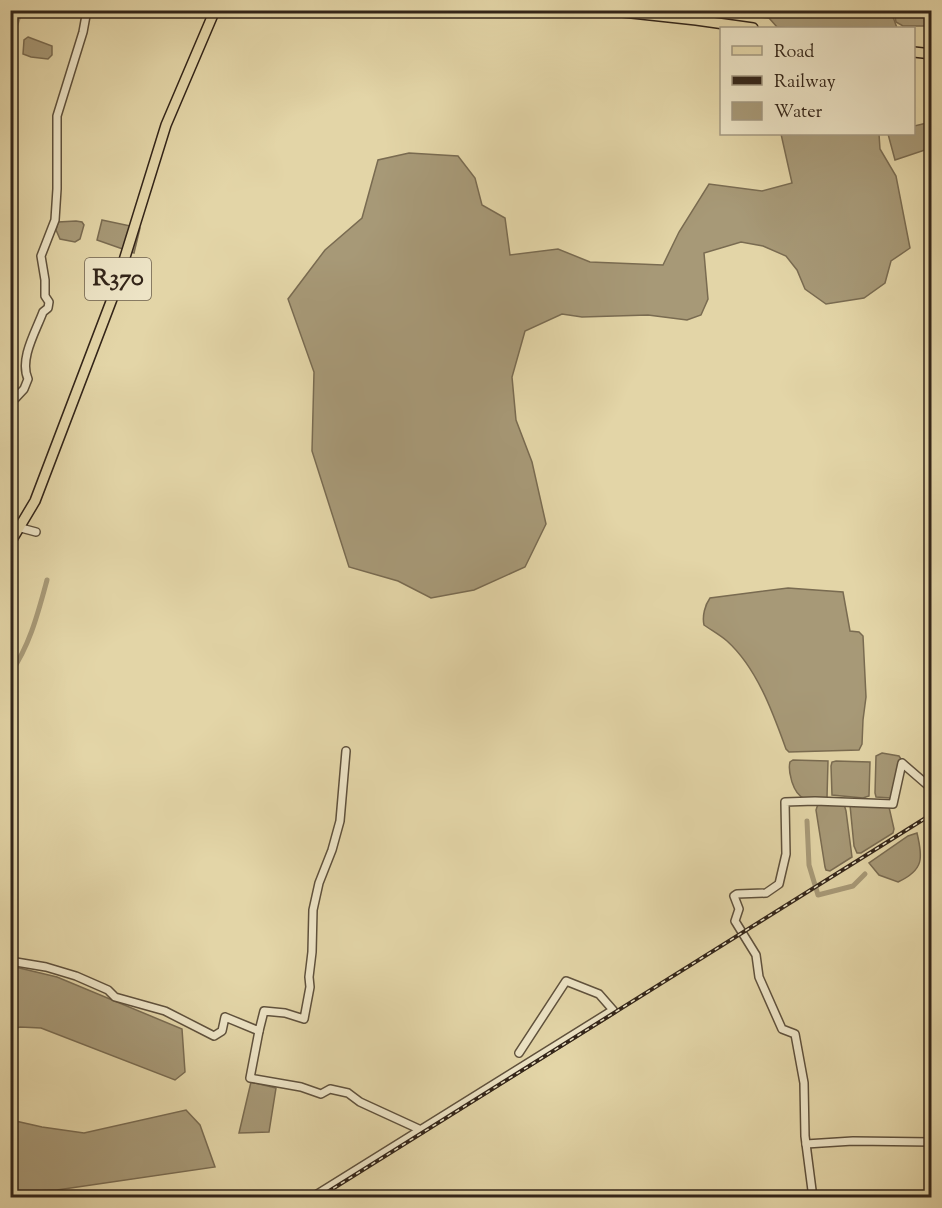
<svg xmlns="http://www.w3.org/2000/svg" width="942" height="1208" viewBox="0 0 942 1208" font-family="'Sorts Mill Goudy',serif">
<rect width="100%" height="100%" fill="#e3d5a7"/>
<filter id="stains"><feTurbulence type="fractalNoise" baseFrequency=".00333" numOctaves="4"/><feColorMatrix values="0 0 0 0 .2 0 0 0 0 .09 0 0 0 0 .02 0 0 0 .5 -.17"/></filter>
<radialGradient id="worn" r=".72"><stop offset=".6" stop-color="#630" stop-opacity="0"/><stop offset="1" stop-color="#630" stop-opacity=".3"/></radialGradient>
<!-- water -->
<g fill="#a79977" stroke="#796b51" stroke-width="1.5">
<path d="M698 11H891L897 28H791L777 27 769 18Z"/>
<path d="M894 11H931L930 26H903L896 22Z"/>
<path d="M28 37 52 46V55L48 59 31 57 23 54 24 40Z"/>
<path d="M931 122V148L895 160 888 134H914V126Z"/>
<path d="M781 134H879L880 149 896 176 910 248 891 261 885 283 864 298 826 304 805 289 797 270 786 256 763 246 741 242 704 253 708 299 701 315 687 320 648 315 582 317 562 314 525 331 512 377 516 420 532 462 546 524 525 567 474 590 431 598 398 581 349 567 312 451 314 372 288 299 325 250 362 218 378 160 409 153 458 156 475 178 482 205 505 218 510 255 558 249 590 262 663 265 679 232 709 184 762 191 792 183Z"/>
<path d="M102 220 140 228 134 253 97 240Z"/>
<path d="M76 221 82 222 84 225 80 239 75 242 60 239 56 230 58 222Z"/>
<path d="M788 588 843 592 850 631 859 632 863 636 866 697 863 720 862 744 859 750 789 752 786 749C773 713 757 668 727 641 720 635 711 630 704 625 702 616 705 605 710 598Z"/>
<path d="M882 753 899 756 901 759 891 798 876 797 875 793 876 756Z"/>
<path d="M793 760 828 761 827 798C808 802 798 801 792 782 790 774 788 769 790 762Z"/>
<path d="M836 761 870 762 869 796 863 798 832 795 831 766 832 762Z"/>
<path d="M818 804H844L846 811 852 857 830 871 826 870 825 867 816 810Z"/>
<path d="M850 805 889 807 894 829 893 833 861 853H857L854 846Z"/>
<path d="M917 833C923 858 924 870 898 882L879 875 869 863 908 836Z"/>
<path d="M11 966 57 977 182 1029 185 1072 175 1080 41 1028 20 1027 11 1030Z"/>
<path d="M251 1082 276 1088 269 1132 239 1133Z"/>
<path d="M186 1110 200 1125 215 1167 57 1190 11 1192V1120L42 1127 84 1133Z"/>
</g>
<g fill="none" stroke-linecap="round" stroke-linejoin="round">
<!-- canal -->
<g stroke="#a79977" stroke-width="5">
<path d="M10 42 21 10"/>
<path d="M10 674C30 645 38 613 47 580"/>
<path d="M807 821 809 865 818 895 853 886 865 874"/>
</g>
<defs>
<g id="minor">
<path d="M10 404 24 389 28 379C19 359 36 331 43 312L48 308 49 302 45 296V280L41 256 55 220 57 189V116L83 32 87 10"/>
<path d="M10 525 36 532"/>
<path d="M10 961 46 967 76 976 108 990 115 997 165 1011 214 1036 222 1031 225 1017 259 1031 264 1011 285 1013 304 1019 310 987 309 977 312 952 313 910 319 883 332 850 340 821 346 751"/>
<path d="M259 1031 250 1078 301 1087 321 1094 330 1089 348 1093 360 1102 421 1130"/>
<path d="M806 1144 853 1141 932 1142"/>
<path d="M311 1198 613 1010 599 994 566 981 519 1053"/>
<path d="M813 1198 805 1136 804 1083 795 1034 782 1029 759 977 756 955 735 921 739 909 734 896 737 894 766 893 779 884 786 854 785 802 815 801 893 804 902 763 932 789"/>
</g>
<g id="major">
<path d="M604 10 696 20 753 28"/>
<path d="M914 52 932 54"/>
<path d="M10 543 35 501 112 299 166 125 215 10"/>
</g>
</defs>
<!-- minor casing -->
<use href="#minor" stroke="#5f513c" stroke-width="10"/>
<!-- major casing -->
<use href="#major" stroke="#332519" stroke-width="12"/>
<!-- minor -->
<use href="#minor" stroke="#ede4c6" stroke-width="7"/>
<!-- major -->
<use href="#major" stroke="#e3d5a7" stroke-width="9"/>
<defs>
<path id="rail" d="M318 1198 932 814"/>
</defs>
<!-- rail casing -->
<use href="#rail" stroke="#332519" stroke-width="4"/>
<!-- rail -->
<use href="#rail" stroke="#ede4c6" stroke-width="1.5" stroke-dasharray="4.5" stroke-linecap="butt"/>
</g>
<g text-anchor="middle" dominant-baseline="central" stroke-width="4.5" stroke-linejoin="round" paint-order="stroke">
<!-- shield labels -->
<rect fill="#ede4c6" stroke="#6b5e4d" stroke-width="1.5" x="85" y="258" width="66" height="42" rx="4.5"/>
<g font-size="24" font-weight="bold" fill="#332519">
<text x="118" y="279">R370</text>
</g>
</g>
<!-- margin -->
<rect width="942" height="1208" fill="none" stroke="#e3d5a7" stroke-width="36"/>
<rect x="12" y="12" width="918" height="1184" fill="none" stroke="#332519" stroke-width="3"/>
<rect x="18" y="18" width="906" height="1172" fill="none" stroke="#332519" stroke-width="1.5"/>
<!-- legend -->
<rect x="720" y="27" width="195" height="108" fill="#ede4c6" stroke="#a39881" stroke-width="1.5"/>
<rect x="732" y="46" width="30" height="9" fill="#e3d5a7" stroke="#a39881" stroke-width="1.5"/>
<text x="774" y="57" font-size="18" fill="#332519">Road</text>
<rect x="732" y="76" width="30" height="9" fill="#332519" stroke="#a39881" stroke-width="1.5"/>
<text x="774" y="87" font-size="18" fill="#332519">Railway</text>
<rect x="732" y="102" width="30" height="18" fill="#a79977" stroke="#a39881" stroke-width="1.5"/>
<text x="774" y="117" font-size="18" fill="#332519">Water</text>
<rect width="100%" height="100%" filter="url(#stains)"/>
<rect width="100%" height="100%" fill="url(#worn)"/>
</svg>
